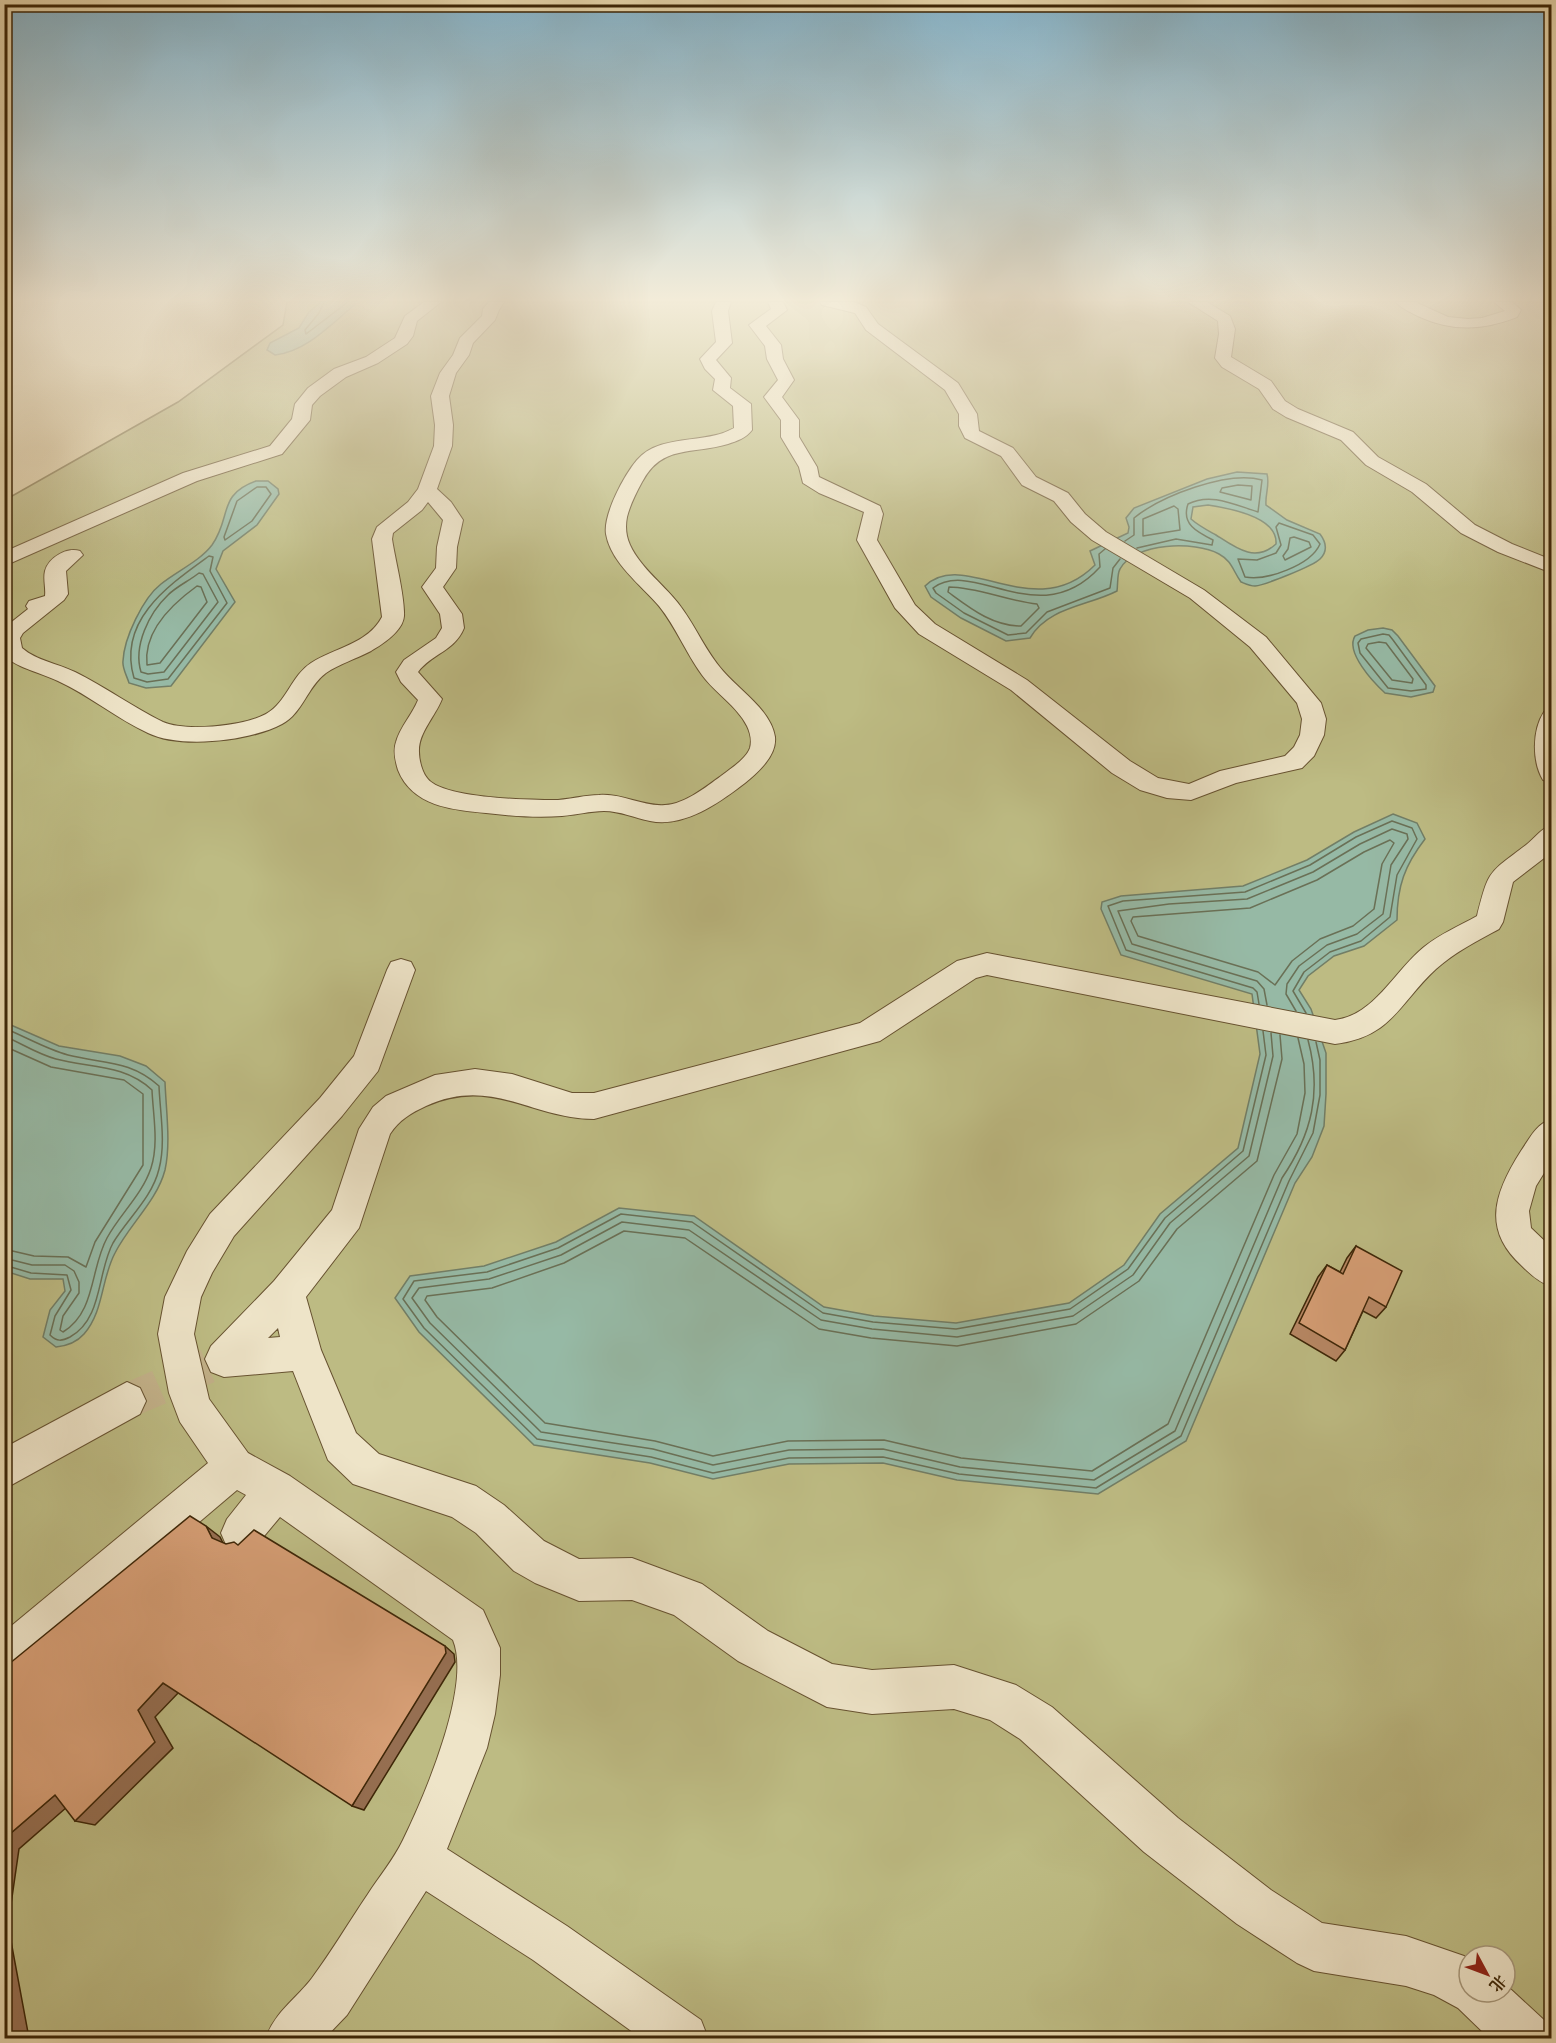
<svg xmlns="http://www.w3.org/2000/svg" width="1556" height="2043" viewBox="0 0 1556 2043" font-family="Cardo,'Noto Serif SC',serif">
<rect width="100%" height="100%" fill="#e5d5ab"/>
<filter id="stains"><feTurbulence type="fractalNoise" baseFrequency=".00333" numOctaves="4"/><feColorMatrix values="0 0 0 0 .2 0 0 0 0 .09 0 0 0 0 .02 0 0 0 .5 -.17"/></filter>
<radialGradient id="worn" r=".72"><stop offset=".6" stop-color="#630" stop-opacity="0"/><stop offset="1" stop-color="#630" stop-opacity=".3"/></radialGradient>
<!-- green -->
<path fill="#bdbb83" stroke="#7d7045" stroke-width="1.5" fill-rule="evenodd" d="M287 302H1551V2038H5V500L178 402 283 325ZM1469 1956H1505V1992H1469Z"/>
<!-- water -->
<g fill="#96b9a5" stroke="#727e66" stroke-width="1.5" fill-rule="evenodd">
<path d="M321 302H358C332 323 308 351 275 355L267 350 270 343 299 328 309 312Z"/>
<path d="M1237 472 1267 474C1270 485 1265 494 1266 505L1287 520 1320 534C1326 542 1328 551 1320 559 1313 566 1265 585 1255 586 1250 586 1246 584 1241 582 1233 571 1232 561 1219 554 1195 541 1135 542 1120 569 1117 574 1118 584 1117 591 1088 606 1048 607 1030 638L1006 641 961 618 931 597 925 586C964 547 1034 626 1095 565L1090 551 1128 533 1129 527 1126 518 1134 508 1207 479ZM1208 505C1228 508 1278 517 1276 544 1255 563 1236 548 1216 535 1207 530 1199 526 1191 519L1193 507Z"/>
<path d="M256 481H268L278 489 279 494 257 525 223 551 216 569 235 602 171 686 146 688 129 683C127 676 122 668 123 661 124 638 143 598 161 584 177 571 200 561 212 545 232 517 217 495 256 481Z"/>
<path d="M1383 628 1392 630 1398 636 1435 686 1433 692 1411 697 1385 693C1373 682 1345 652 1355 636L1368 630Z"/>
<path d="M1393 814 1417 823 1425 839C1405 865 1397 886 1397 920L1364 946 1334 956 1308 976 1299 990 1311 1009 1326 1053V1094L1324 1126 1312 1157 1295 1183 1186 1441 1098 1494 957 1480 883 1463 789 1464 713 1479 650 1463 534 1445 419 1332 395 1298 410 1276 484 1266 556 1242 619 1208 694 1216 824 1307 874 1316 956 1323 1069 1303 1124 1265 1160 1214 1238 1148 1260 1054 1252 994 1121 955 1101 909 1102 902 1121 896 1243 886 1307 860 1354 832Z"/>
<path d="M4 1022 59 1046 120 1056 146 1066 165 1082C166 1110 171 1143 165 1170 157 1201 129 1225 115 1253 101 1279 104 1311 84 1334 77 1342 66 1346 56 1347L43 1337 50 1310 65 1291 63 1279H30L5 1271Z"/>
</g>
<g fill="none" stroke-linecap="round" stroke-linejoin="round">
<!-- shore -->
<g stroke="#6a7056" stroke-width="1.5">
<path d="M324 302 319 313 305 330 306 334 348 302"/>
<path d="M1238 485 1252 486 1251 500 1220 492 1222 488Z"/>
<path d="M257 487H266L271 494 252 521 225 540 224 537 237 501Z"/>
<path d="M1174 506 1178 509 1180 530 1143 536V519Z"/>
<path d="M1279 523 1313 535 1320 544C1311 565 1267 581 1245 577L1238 559 1257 560 1276 553 1281 545 1276 527Z"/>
<path d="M1294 537 1309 542 1311 547 1285 560 1283 556 1288 549 1290 538Z"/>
<path d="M1125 541 1134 535V518C1161 496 1228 470 1262 480L1258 512C1235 505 1211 492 1188 504 1181 524 1197 532 1213 540L1212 545 1176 539 1137 548"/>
<path d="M1105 549 1099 554 1100 567C1039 634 974 557 933 588L936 593 964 613 1008 635 1026 633 1047 612 1110 588 1113 568 1120 559"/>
<path d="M209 556 213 557 210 571 227 603 168 679 147 682 134 678C117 620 169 585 209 556Z"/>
<path d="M199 573 203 574 218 602 164 672 148 674 141 672C133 646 149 613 168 595 177 586 189 581 199 573Z"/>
<path d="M197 586 201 587 207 602 160 663 147 665C143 631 172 604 197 586Z"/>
<path d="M949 587C977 587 1007 601 1037 604L1039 608 1021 626C992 626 970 608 948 592Z"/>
<path d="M1383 634 1389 635 1393 640 1426 685V689L1411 691 1388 688 1360 653 1358 643 1361 639Z"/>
<path d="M1379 642 1386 643 1413 679 1412 683 1392 680 1366 648 1368 644Z"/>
<path d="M1390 840 1394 843 1382 864 1374 909 1353 926 1320 939 1292 961 1275 985 1258 972 1138 936 1131 921 1133 917 1250 908 1317 880 1364 852Z"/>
<path d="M1259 1004 1257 992 1253 988 1126 950 1108 906 1123 901 1245 892 1310 865 1356 837 1392 821 1412 828 1417 839 1397 875 1390 917 1361 941 1330 952 1304 972 1293 991 1306 1013"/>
<path d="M1267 1005 1264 989 1257 981 1132 944 1118 911 1169 904 1247 899 1313 872 1360 844 1392 829 1407 834 1408 839 1391 865 1383 914 1357 934 1327 945 1299 966 1287 984 1286 994 1296 1011"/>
<path d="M4 1028C26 1037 46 1049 68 1055 104 1064 130 1060 159 1086 160 1113 166 1142 159 1169 152 1198 128 1218 113 1243 97 1272 103 1319 70 1337 62 1341 57 1342 50 1335L55 1316 71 1290 67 1275 31 1273 4 1265"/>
<path d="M1263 1031 1266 1055 1243 1151 1165 1218 1128 1269 1070 1309 956 1329 873 1322 823 1313 692 1222 621 1214 558 1248 487 1272 414 1281 403 1299 424 1328 537 1439 651 1457 713 1473 789 1458 883 1457 959 1474 1096 1488 1181 1436 1289 1181 1313 1133 1320 1095V1060L1316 1042"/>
<path d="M1271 1033 1273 1056 1249 1156 1170 1223 1133 1275 1073 1316 957 1337 872 1329 821 1320 689 1230 622 1222 561 1255 489 1279 419 1288 412 1298 430 1323 541 1432 653 1449 713 1465 789 1450 883 1449 960 1467 1094 1480 1175 1431 1282 1178C1312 1134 1322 1092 1308 1040"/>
<path d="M1280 1035 1282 1059 1257 1161 1177 1229 1139 1281 1076 1324 957 1346 871 1338 819 1329 685 1238 624 1231 564 1263 492 1288 427 1296 425 1300 437 1317 545 1423 655 1441 713 1456 788 1441 884 1440 961 1458 1092 1471 1168 1424 1274 1175 1297 1134 1305 1093 1304 1064 1298 1038"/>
<path d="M4 1036C21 1043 37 1054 56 1059 90 1068 124 1064 152 1090 153 1115 159 1143 151 1168 142 1195 120 1214 107 1238 90 1269 96 1312 63 1332L60 1330 63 1316 79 1293V1282L74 1271 65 1265H32L4 1258"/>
<path d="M4 1046 51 1067 124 1080 143 1094V1165L95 1242 86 1267 68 1257 34 1256 4 1249"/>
</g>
<!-- minor-tunnel -->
<path stroke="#c3b28a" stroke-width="35" stroke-dasharray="35 18" stroke-linecap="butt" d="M127 1401 224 1359"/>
<defs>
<g id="minor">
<path d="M424 302H441L417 321 413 336 407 344 378 363 346 377 320 396 312 405 310 420 282 454 197 481 4 566V552L183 473 270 446 292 419 295 404 308 388 334 369 366 357 395 338 405 316Z"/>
<path d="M489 302H504L499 310 495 320 473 343 469 355 456 373 449 396 453 425 452 446 437 489 451 502 463 520 457 547 456 568 443 587 462 614 464 628C455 651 431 654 418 672L442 699C435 717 418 733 419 752 419 760 422 772 427 778 442 799 532 800 558 800 572 799 585 795 599 795 622 793 643 807 665 805 685 804 706 787 721 776 730 769 746 759 750 748 752 741 750 732 747 726 737 706 715 693 702 675 686 653 676 627 659 606 641 585 611 563 606 534 603 514 625 474 637 460 660 433 705 445 734 428L733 406 713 390 715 379 705 369 700 359 716 342 712 311 716 302H731L728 311 732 343 716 360 731 378 730 388 751 404 752 430C746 438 737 441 728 444 692 455 662 444 642 482 636 493 630 505 627 517 625 527 626 536 630 545 641 569 666 586 681 607 696 627 706 652 723 671 739 690 771 710 775 737 777 756 757 773 745 783 719 803 684 828 650 821 635 818 620 811 604 811 590 811 576 815 562 816 537 818 511 816 486 813 452 810 412 806 398 770 395 760 393 751 396 742 400 727 412 715 418 700L401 682 396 672 404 660 436 638 442 628 440 614 422 587 436 568 437 547 443 520 428 502 422 510 393 533 392 539C395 559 405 597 404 616 403 631 383 644 371 651 356 659 339 664 326 673 307 687 303 713 282 724 250 741 181 749 148 733 117 719 89 695 58 681 39 672 20 669 4 656V628L28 609 26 606 29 601 45 596C46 588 43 579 45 571 49 557 67 547 80 551L83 555 66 571 68 594 64 600 23 633 20 638 22 648C37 661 57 663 75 672 105 687 133 707 163 722 186 732 244 726 266 714 287 702 291 676 311 663 334 648 368 644 382 617L372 539 377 527 408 502 418 489 434 446 435 425 431 396 440 373 453 355 460 338 482 316 483 309Z"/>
<path d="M768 302H783L787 310 766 326 781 345 783 359 794 380 782 397 799 420V437L817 467 819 477 880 506 883 514 877 540 915 605 935 624 1027 680 1130 761 1158 778 1189 784 1220 771 1285 756 1294 747 1300 735 1302 719 1297 703 1250 647 1190 598 1092 540 1071 522 1054 501 1022 485 1001 456 965 438 959 426V414L945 390 866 330 855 313 822 305 820 302H854L866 307 878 324 958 383 977 414 979 431 1013 448 1036 477 1068 493 1085 514 1106 532 1204 590 1266 637 1321 703 1326 719 1324 735 1314 756 1302 768 1236 783 1191 800 1167 798 1140 790 1112 773 1011 690 919 634 895 608 857 540 864 512 819 493 803 483 799 467 781 437V420L764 397 778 380 767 359 765 346 749 325 771 309Z"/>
<path d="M1188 302H1207L1230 316 1235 329 1231 357 1271 381 1285 401 1298 409 1353 432 1378 457 1426 484 1475 525 1512 544 1552 560V573L1498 552 1461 533 1412 492 1366 465 1341 440 1286 417 1273 409 1259 389 1222 367 1215 358 1219 334 1218 321Z"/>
<path d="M1396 302H1415L1448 317 1468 319 1482 318 1505 311 1494 302H1512L1521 310 1517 317C1484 330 1454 332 1420 317 1412 313 1402 309 1396 302Z"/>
<path d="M1552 710V782L1543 780C1532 762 1532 730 1544 712Z"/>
<path d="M1552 825V852L1513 882 1503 922 1499 929C1477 941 1455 952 1436 969 1399 1003 1392 1037 1335 1044L987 975 976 978 880 1041 594 1119C532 1119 492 1076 426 1106 411 1113 399 1120 390 1134L359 1228 306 1297 321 1350 356 1433 379 1454 476 1486 504 1505 544 1541 579 1559 632 1558 702 1584 768 1631 832 1664 872 1670 954 1665 1016 1685 1052 1707 1178 1818 1271 1890 1322 1923 1406 1936 1464 1956 1469 1960V1992H1505V1984L1544 2020 1551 2038H1489L1458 2008 1434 1995 1406 1986 1314 1971 1297 1963 1237 1924 1144 1852 1020 1739 990 1720 954 1709 872 1714 827 1707 738 1661 674 1615 632 1600 579 1601 535 1583 514 1571 476 1533 452 1517 353 1484 328 1460 293 1371 224 1377 211 1372 205 1359 211 1346 274 1281 332 1210 359 1129 373 1107 386 1096 435 1075 475 1069 512 1074 572 1093H594L860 1023 957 961 987 953 1335 1020C1375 1015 1395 970 1424 947 1440 934 1459 926 1477 916 1489 869 1488 874 1526 845 1535 838 1540 829 1552 825ZM278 1328 280 1337 268 1338Z"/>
<path d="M401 959 411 962 415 970 378 1071 342 1116 234 1236 212 1273 201 1297 194 1334 209 1399 248 1453 290 1476 483 1610 500 1648V1675L495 1714 487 1748 447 1849 567 1926 701 2020 708 2038H641L533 1960 426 1891 347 2015 325 2038H266C274 2013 296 1999 312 1978 332 1951 349 1922 368 1894 379 1877 394 1859 403 1840 424 1797 472 1686 453 1640L280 1517 255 1547 241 1553 227 1547 221 1533 227 1519 246 1495 237 1490 19 1675 4 1681V1632L208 1463 180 1422 169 1393 158 1334 165 1297 187 1251 210 1214 320 1098 354 1056 387 970 391 962Z"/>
<path d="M1552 1119V1160L1536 1186 1529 1211 1531 1228 1552 1248V1287C1539 1282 1531 1275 1522 1266 1481 1229 1495 1192 1521 1151 1530 1138 1536 1124 1552 1119Z"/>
<path d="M127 1382 140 1388 146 1401 140 1414 4 1489V1448Z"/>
</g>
</defs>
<!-- minor casing -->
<use href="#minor" stroke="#675230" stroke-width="2"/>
<!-- minor -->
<use href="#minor" fill="#eee4c8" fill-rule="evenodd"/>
</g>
<!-- wall -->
<path fill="#b88865" stroke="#3d2607" stroke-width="1.5" d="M1356 1246 1386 1307 1376 1318 1363 1311 1345 1350 1336 1361 1290 1334 1318 1277 1327 1265 1340 1272 1347 1258Z"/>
<!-- shaded-wall -->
<g fill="#966f52" stroke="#3d2607" stroke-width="1.5">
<path d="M206 1526 220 1537 226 1549 212 1538Z"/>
<path d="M445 1646 454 1654 455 1662 364 1810 352 1806Z"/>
<path d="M163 1683 180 1691 155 1717 173 1748 95 1825 75 1821 138 1710Z"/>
<path d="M55 1795 75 1800 19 1849 8 1925 29 2038H4V1839Z"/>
</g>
<!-- building -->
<g fill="#d69e75" stroke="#3d2607" stroke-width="1.5">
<path d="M1356 1246 1402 1271 1386 1307 1369 1297 1345 1350 1299 1323 1327 1265 1343 1274Z"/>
<path d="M190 1516 206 1526 212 1538 226 1544 234 1542 238 1545 254 1530 445 1646 446 1653 352 1806 163 1683 138 1710 155 1742 75 1821 55 1795 4 1839V1668Z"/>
</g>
<!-- sky -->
<linearGradient id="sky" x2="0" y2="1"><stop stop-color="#87b6cd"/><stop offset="0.51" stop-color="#f3ecd9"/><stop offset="1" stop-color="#f3ecd9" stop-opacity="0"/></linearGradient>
<rect width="1556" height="588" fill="url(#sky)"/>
<!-- margin -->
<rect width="1556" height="2043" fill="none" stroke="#e5d5ab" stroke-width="24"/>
<rect x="6" y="6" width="1544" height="2031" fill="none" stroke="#3d2607" stroke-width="3"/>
<rect x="12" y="12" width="1532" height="2019" fill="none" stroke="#3d2607" stroke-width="1.5"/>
<!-- north arrow -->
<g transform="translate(1487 1974) rotate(131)"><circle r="28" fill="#eee4c8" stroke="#a7987b" stroke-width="1.5"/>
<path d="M0-4.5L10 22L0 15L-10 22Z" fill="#8f2418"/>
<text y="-9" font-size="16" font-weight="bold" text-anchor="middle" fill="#3d2607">北</text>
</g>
<rect width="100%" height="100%" filter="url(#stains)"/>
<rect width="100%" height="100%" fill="url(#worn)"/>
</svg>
